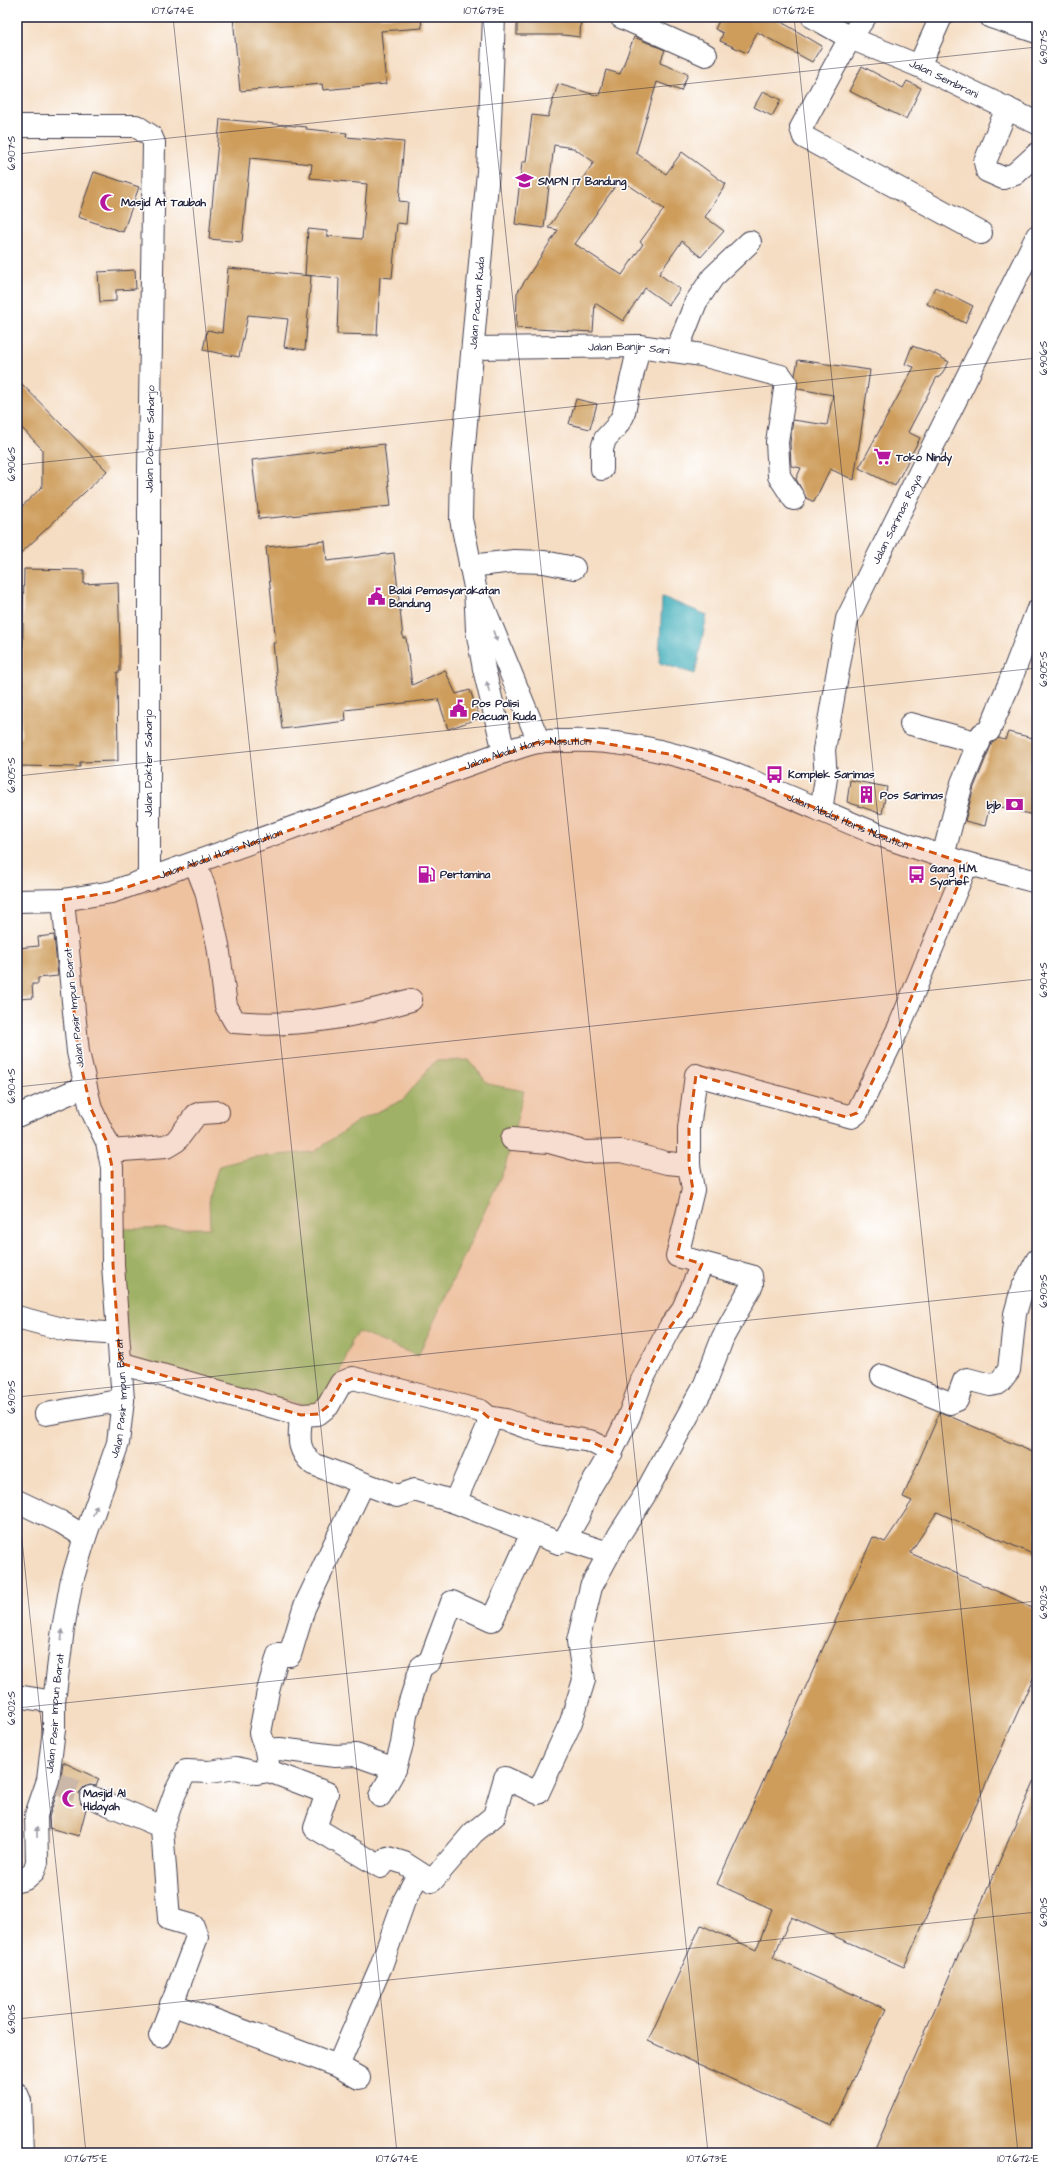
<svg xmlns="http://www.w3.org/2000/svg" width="1054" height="2170" viewBox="0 0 1054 2170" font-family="'Architects Daughter',sans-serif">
<rect width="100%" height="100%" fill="#fff"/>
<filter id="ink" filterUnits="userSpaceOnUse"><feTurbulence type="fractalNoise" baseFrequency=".025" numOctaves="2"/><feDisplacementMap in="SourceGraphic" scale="8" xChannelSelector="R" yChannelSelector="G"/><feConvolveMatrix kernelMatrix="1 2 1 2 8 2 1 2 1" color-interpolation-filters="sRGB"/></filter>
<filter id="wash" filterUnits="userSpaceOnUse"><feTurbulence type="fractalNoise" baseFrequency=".012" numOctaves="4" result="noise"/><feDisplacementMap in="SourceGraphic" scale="16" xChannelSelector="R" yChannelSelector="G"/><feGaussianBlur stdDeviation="0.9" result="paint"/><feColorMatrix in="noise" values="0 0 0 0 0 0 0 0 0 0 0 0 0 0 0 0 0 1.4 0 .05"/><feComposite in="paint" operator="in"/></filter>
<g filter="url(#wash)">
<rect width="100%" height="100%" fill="#f5ddc3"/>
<!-- green -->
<path fill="#93c97c" stroke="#5a765c" d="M469 1060 488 1084 524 1091 505 1167 418 1356 358 1332 352 1340 329 1404 315 1408 128 1359 121 1229 210 1228 209 1195 219 1166 254 1157 314 1152 358 1121 403 1100 435 1061Z"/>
<!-- water -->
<path fill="#3cacb8" stroke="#2f677a" d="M662 597 707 615 695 674 659 663Z"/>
<g id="blocks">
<!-- building -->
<g fill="#ce9d5b" fill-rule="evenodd">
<path d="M233 17H421L422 28 381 31 386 84 323 90 322 84 240 91Z"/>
<path d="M517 17H581L580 37 563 35H517Z"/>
<path d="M721 17H773L822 46 812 62 757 32 747 53 720 41 723 33 715 29Z"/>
<path d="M634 37 665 50 660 63 688 74 681 91 657 82 636 153 666 174 682 152 726 184 705 217 724 231 701 257 682 241 659 274 680 289 669 305 645 288 623 321 595 303 593 332 516 328 517 293 558 230 548 228 594 162 573 148 554 145 544 228 515 224 522 162H526L532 115 548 117 558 84 599 96 606 70 620 74ZM620 179 664 209 640 242 643 244 622 275 575 244Z"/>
<path d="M862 66 903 88 907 81 921 88 906 119 849 91Z"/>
<path d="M763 91 781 100 772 116 754 107Z"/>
<path d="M220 119 307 127 306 129 347 133 346 137 404 142 399 201 408 202 406 224 397 223 392 278 380 277 377 335 337 334 339 278 305 275 308 229 327 231V236L362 239 367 184 310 178 312 164 250 158 242 242 209 239Z"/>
<path d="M94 172 139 187 123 232 78 217Z"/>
<path d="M228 268 311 276 305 350 284 347 288 319 248 315 239 357 203 350 207 330 222 333Z"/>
<path d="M135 270 136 289 116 290V301L100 302 98 272Z"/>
<path d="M935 287 973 306 965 323 927 304Z"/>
<path d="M912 346 933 353 949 362 939 378 937 377 908 432 920 438 895 486 859 468 914 367 905 364Z"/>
<path d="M798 360 870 370 854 480 830 469 814 502 806 498 796 479 801 468 791 466 790 443 793 420 827 425 833 395 798 389 795 375Z"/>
<path d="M17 379 107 471 17 557V511L42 487V449L17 423Z"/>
<path d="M576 399 597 404 590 429 569 424Z"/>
<path d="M384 444 391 506 259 519 252 460Z"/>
<path d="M325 541 327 561 394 553 403 638H406L412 685 445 670 456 694 470 690 480 718 448 729 438 699 345 710 346 721 282 729 273 643H276L266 547Z"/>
<path d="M24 569 84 570V584L118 582 120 644V672H117L118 761 80 762V767L17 766V738H21Z"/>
<path d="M1008 732 1037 739V816L990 804 985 826 965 821 974 787 992 743 998 738 1005 740Z"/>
<path d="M850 780 887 787 882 814 847 802Z"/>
<path d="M54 935 58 976 38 978V984H32L33 998 17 999V948L39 946 38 937Z"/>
<path d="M940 1412 1037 1454V1556L937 1512 910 1553 1037 1609V1669L904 1967 791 1917 773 1958 886 2009 832 2125 648 2041 701 1925 756 1950 772 1909 717 1884 873 1537 885 1542 912 1501 903 1497Z"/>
<path d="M63 1762 99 1779 96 1786 90 1785 84 1787 79 1793 81 1804 86 1809 79 1836 49 1828V1817L60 1784Z"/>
<path d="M1037 1775V2153H872Z"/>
</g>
</g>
</g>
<g filter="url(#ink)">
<use href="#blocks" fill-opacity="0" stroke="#423e4f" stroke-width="1"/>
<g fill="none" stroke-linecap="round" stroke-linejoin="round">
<!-- minor-tunnel -->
<path stroke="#cbb8a8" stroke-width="22" stroke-dasharray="22 11" stroke-linecap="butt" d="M56 1783 91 1797"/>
<defs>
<g id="minor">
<path d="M621 17 706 55"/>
<path id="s1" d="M813 17 850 38 919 66 1037 123"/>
<path d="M865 17 850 38 801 128 804 137 981 233"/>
<path d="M991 17 1037 32"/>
<path d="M919 66 941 17"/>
<path d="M1007 108 985 162 987 171 1003 178 1015 174 1037 154"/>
<path d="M17 126H136L151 136 154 143 149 471V880"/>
<path id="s2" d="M473 348 639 346 702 355 781 376 786 383 777 442 779 476 794 499"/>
<path d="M677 350 696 302 713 277 750 242"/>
<path d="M602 469V449L605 439 616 427 623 416 639 346"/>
<path d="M470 566 514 561 544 562 574 568"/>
<path d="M911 724 979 743"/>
<path id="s3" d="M821 811 826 778 824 750 847 619 1037 236"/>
<path d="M943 856 962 783 982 734 989 731 1009 684 1037 611"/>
<path d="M195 863 206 891 218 945 226 1006 235 1022C295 1028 353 1017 411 1000"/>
<path d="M17 1116 72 1092"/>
<path d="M512 1139 549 1142 585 1152 621 1151 667 1163 689 1165"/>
<path d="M109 1151 166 1147 176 1141 196 1115 201 1113 218 1112"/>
<path d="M17 1317 66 1330 118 1334"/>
<path d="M120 1363 301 1415 318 1414 328 1406 341 1383 353 1378 481 1411 488 1417V1426L455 1502"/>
<path d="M882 1376 950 1403 957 1400 964 1381 967 1379 990 1385 999 1383 1009 1370 1015 1314 1022 1289 1037 1260"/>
<path d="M46 1414 123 1400"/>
<path d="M301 1415C300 1436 295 1448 313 1464L397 1496 414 1490 455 1502 559 1543 565 1539 608 1553"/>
<path d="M488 1417 506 1420 546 1434 590 1441 612 1452"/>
<path d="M17 1501 61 1522 85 1537"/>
<path d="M565 1539 578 1517 588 1491 614 1447 629 1416 642 1380 670 1327 682 1311 702 1264"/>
<path d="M17 1696 54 1702"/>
<path d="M266 1750 280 1749 335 1756 356 1755 395 1769"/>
<path d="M269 1771 266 1750 260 1733 268 1691 278 1655H290L304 1608 363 1484"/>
<path d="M380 1796 395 1769 402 1744 406 1714 421 1667 430 1661 452 1602 492 1620 532 1533"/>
<path d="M91 1797 158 1825 162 1829 169 1919 193 1926 197 1937 160 2036"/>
<path d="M162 1829 175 1793 186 1771 209 1772 236 1768 257 1773 269 1771 327 1793 315 1828 381 1867 388 1858 404 1863 432 1881 473 1833 494 1816 505 1778 538 1793 571 1722 584 1680 578 1641 591 1587 619 1535 644 1496 705 1384 723 1337 752 1285 751 1276 677 1256 693 1190 689 1165V1128L696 1075 852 1117 857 1113 899 1027 967 864"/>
<path id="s4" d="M17 1881 25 1879 34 1871 37 1862 36 1815 48 1780 54 1729V1702L63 1629 71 1584 85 1537 118 1443 123 1400 113 1265 112 1167 107 1142 91 1109 78 1052 63 900"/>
<path d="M171 2004 338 2066 359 2078"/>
<path d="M338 2066 381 1966 404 1901 419 1873"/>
<path d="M17 2094 20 2101 22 2153"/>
</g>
<g id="major">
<path d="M494 17 488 172 462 468 461 519 475 587 477 630 484 669 504 752"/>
<path d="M482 603 539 742"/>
</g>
<g id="highway">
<path id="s5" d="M17 901 63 900 112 892 504 752C515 749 527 744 539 742 548 740 557 741 566 741 673 736 780 795 877 834 929 854 983 868 1037 882"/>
</g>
</defs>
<!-- minor casing -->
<use href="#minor" stroke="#423e4f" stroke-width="24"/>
<!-- major casing -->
<use href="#major" stroke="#423e4f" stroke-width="24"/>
<!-- highway casing -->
<use href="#highway" stroke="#423e4f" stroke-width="24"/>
<!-- minor -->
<use href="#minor" stroke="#fff" stroke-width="22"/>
<!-- major -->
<use href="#major" stroke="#fff" stroke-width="22"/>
<!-- highway -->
<use href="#highway" stroke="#fff" stroke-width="22"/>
</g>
<!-- one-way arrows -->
<defs><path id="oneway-solid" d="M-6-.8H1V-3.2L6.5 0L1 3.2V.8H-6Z"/></defs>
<g fill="#9c9ca7">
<use href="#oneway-solid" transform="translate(495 636) rotate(70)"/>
<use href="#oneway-solid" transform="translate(488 687) rotate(-104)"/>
<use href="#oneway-solid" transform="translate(95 1510) rotate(-69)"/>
<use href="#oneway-solid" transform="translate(62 1635) rotate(-83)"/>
<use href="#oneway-solid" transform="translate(37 1832) rotate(-91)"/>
</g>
</g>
<!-- marked area -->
<path fill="#d45411" fill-opacity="0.2" stroke="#d45411" stroke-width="3" stroke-dasharray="8 5" stroke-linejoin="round" d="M584 740 669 754 751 781 880 835 967 864 899 1027 857 1113 846 1117 696 1075 689 1128V1165L693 1190 677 1256 702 1264 682 1311 670 1327 642 1380 612 1452 590 1441 546 1434 488 1417 481 1411 353 1378 341 1383 328 1406 318 1414 301 1415 120 1363 113 1265 112 1167 107 1142 91 1109 78 1052 63 900 112 892 149 880 539 742Z"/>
<!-- ticks -->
<path fill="none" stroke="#22223b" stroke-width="1" stroke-opacity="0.45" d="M173 17 397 2153M483 17 708 2153M794 17 1018 2153M17 154 1037 47M17 465 1037 358M17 776 1037 668M17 1087 1037 979M17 1397 1037 1290M17 1492 86 2153M17 1708 1037 1601M17 2019 1037 1912"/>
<!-- icons -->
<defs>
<symbol id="school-bare" viewBox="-9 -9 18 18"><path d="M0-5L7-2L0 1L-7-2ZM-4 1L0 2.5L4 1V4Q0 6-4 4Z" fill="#b5179e" stroke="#fff" stroke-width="2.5" paint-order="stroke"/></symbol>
<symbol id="mosque-bare" viewBox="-9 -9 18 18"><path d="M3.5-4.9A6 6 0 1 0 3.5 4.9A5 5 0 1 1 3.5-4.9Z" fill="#b5179e" stroke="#fff" stroke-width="2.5" paint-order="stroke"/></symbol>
<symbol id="supermarket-bare" viewBox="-9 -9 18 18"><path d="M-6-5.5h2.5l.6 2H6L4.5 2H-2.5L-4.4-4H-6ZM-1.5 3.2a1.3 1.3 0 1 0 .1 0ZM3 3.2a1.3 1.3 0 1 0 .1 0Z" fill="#b5179e" stroke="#fff" stroke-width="2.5" paint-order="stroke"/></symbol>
<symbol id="civic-bare" viewBox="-9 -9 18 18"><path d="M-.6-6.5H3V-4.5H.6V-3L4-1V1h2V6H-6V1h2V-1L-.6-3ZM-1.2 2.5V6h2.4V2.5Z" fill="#b5179e" stroke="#fff" stroke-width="2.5" paint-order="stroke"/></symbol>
<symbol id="bus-bare" viewBox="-9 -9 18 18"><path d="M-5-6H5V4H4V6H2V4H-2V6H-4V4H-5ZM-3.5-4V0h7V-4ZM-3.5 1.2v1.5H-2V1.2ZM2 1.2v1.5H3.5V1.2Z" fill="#b5179e" stroke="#fff" stroke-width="2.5" paint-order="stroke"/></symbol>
<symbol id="building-bare" viewBox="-9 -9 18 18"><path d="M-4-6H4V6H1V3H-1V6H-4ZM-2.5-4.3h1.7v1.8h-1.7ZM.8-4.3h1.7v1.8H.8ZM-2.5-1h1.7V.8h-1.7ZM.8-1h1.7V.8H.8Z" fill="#b5179e" stroke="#fff" stroke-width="2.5" paint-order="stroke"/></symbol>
<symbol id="bank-bare" viewBox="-9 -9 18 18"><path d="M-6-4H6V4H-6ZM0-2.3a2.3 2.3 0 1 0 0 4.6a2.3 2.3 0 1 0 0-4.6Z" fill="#b5179e" stroke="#fff" stroke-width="2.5" paint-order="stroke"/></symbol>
<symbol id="fuel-bare" viewBox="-9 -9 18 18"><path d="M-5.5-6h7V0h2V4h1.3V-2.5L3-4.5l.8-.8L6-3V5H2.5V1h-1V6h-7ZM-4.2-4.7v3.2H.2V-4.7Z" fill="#b5179e" stroke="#fff" stroke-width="2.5" paint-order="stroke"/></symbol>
</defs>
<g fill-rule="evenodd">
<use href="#school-bare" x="512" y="168" width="25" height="25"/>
<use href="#mosque-bare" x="96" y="190" width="25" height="25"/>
<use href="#supermarket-bare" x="870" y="444" width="25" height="25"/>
<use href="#civic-bare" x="364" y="584" width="25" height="25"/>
<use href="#civic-bare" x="446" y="696" width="25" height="25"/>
<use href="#bus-bare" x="762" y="762" width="25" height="25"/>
<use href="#building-bare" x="854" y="782" width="25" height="25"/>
<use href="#bank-bare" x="1002" y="792" width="25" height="25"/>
<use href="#fuel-bare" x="414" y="862" width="25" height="25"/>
<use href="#bus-bare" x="904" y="862" width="25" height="25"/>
<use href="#mosque-bare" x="58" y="1786" width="25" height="25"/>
</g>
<g text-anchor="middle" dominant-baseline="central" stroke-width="3" stroke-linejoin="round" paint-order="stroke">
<!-- street labels -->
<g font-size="11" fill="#22223b" stroke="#fff">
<text stroke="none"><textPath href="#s1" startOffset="145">Jalan Sembrani</textPath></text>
<text transform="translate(477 303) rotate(-85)">Jalan Pacuan Kuda</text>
<text stroke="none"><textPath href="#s2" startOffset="156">Jalan Banjir Sari</textPath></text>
<text transform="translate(150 439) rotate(-89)">Jalan Dokter Saharjo</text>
<text stroke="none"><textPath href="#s3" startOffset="306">Jalan Sarimas Raya</textPath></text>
<text stroke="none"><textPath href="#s5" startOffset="535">Jalan Abdul Haris Nasution</textPath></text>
<text transform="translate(148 763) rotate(-90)">Jalan Dokter Saharjo</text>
<text stroke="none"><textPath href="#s5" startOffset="871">Jalan Abdul Haris Nasution</textPath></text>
<text stroke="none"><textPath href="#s5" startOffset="211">Jalan Abdul Haris Nasution</textPath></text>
<text transform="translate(74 1008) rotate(-96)">Jalan Pasir Impun Barat</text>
<text stroke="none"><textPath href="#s4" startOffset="505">Jalan Pasir Impun Barat</textPath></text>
<text stroke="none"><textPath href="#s4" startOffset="181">Jalan Pasir Impun Barat</textPath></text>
</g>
<!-- poi labels -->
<g font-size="11" font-weight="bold" fill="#22223b" stroke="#fff" text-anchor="start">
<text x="538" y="181">SMPN 17 Bandung</text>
<text x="121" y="202">Masjid At Taubah</text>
<text x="896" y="457">Toko Nindy</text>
<text x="389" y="590">Balai Pemasyarakatan<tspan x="389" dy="13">Bandung</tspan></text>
<text x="472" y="703">Pos Polisi<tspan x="472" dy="13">Pacuan Kuda</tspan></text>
<text x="788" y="774">Komplek Sarimas</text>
<text x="880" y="795">Pos Sarimas</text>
<text x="1001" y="805" text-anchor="end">bjb</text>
<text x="930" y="868">Gang H.M.<tspan x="930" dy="13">Syarief</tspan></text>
<text x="440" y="874">Pertamina</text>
<text x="83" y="1793">Masjid Al<tspan x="83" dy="13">Hidayah</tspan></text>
</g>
</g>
<!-- margin -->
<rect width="1054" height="2170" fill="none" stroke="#fff" stroke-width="44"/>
<rect x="22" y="22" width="1010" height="2126" fill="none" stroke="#22223b" stroke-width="1.5"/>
<g font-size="10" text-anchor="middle" fill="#22223b">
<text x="173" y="14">107.674°E</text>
<text x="484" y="14">107.673°E</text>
<text x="794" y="14">107.672°E</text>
<text transform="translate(1043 47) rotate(-90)" y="4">6.907°S</text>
<text transform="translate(11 153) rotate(-90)" y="4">6.907°S</text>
<text transform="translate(1043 358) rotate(-90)" y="4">6.906°S</text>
<text transform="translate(11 464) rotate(-90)" y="4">6.906°S</text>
<text transform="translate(1043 669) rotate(-90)" y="4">6.905°S</text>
<text transform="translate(11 775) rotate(-90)" y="4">6.905°S</text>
<text transform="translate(1043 980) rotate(-90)" y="4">6.904°S</text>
<text transform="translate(11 1086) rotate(-90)" y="4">6.904°S</text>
<text transform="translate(1043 1291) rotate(-90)" y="4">6.903°S</text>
<text transform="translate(11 1397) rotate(-90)" y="4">6.903°S</text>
<text transform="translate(1043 1602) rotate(-90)" y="4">6.902°S</text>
<text transform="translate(11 1708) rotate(-90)" y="4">6.902°S</text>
<text transform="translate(1043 1912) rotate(-90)" y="4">6.901°S</text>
<text transform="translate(11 2019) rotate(-90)" y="4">6.901°S</text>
<text x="86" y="2162">107.675°E</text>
<text x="397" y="2162">107.674°E</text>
<text x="707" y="2162">107.673°E</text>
<text x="1018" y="2162">107.672°E</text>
</g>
</svg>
